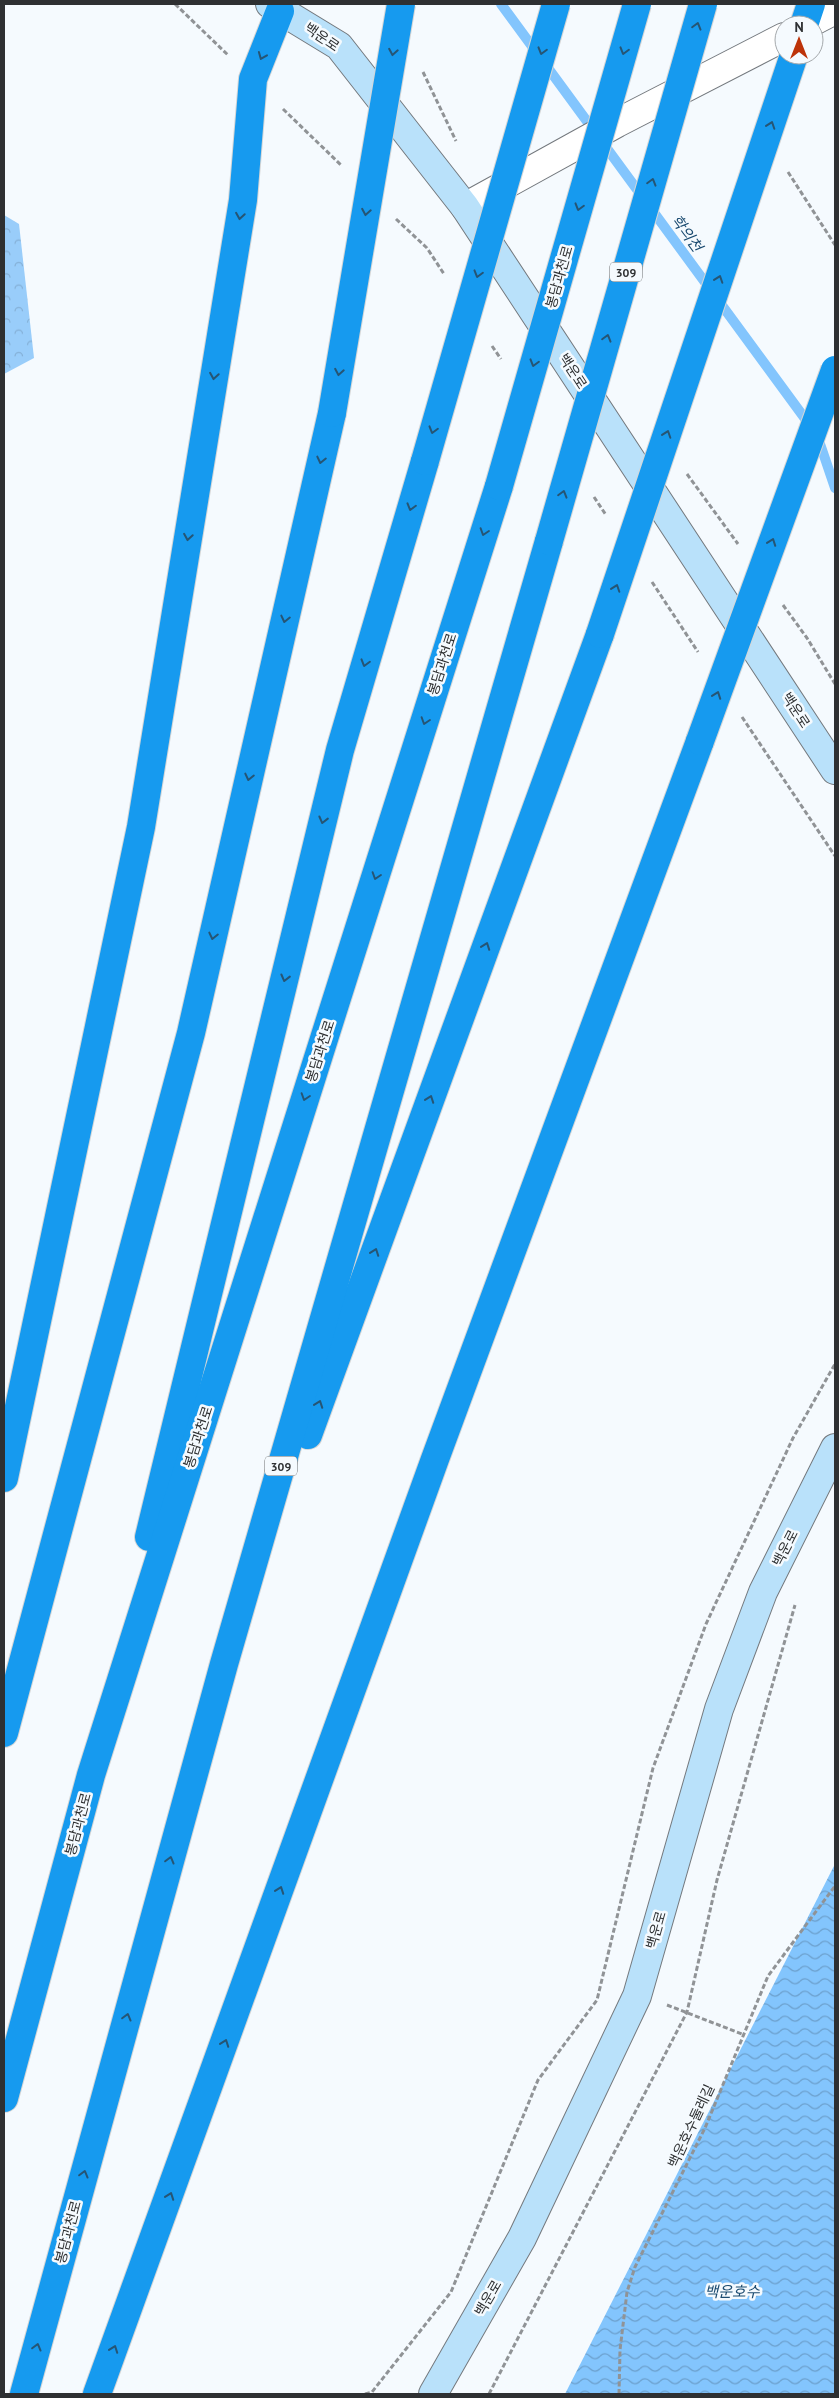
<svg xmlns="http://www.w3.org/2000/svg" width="839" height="2398" viewBox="0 0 839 2398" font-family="'PT Sans','Noto Sans KR',sans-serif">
<defs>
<pattern id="forest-crowns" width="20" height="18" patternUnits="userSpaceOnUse" patternTransform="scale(1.25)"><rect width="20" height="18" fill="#99cdfa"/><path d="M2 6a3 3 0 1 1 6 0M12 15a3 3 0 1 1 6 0" fill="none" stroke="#84b0d7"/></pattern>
<pattern id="water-waves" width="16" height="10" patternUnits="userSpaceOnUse" patternTransform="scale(1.25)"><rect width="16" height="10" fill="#83c5fd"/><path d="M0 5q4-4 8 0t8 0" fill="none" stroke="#6ca0cd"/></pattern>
</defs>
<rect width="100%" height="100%" fill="#f5fafe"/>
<!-- forest -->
<path fill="url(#forest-crowns)" d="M4 215 19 224 34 358 4 374Z"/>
<!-- water -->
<path fill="url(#water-waves)" d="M835 1864V2394H565Z"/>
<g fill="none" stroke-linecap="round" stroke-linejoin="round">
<!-- stream -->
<path stroke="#83c5fd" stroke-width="10" d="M501 4 817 435 835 488"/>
<defs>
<g id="street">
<path d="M806 25 835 10"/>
<path d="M465 207 617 123 784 37"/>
</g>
<g id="secondary">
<path d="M270 4 339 46 465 207 835 770"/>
<path d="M433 2394 522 2238 637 1996 719 1709 763 1592 835 1448"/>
</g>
<g id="highway">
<path d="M804 25 811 4"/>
<path d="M308 1435 600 634"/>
<path d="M4 1478 141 827 243 200 253 79 280 11"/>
<path d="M149 1537 340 750 425 461"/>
<path d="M4 1733 191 1033 332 413"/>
<path d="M4 2098 91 1775 499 486"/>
<path d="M24 2394 224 1664 549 541"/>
<path d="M97 2394 435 1459 700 741"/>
</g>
</defs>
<!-- street casing -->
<use href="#street" stroke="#74797e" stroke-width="30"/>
<!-- secondary casing -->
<use href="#secondary" stroke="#74797e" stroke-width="30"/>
<!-- highway casing -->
<use href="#highway" stroke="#d5d6d6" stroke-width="30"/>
<!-- path -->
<g stroke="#909396" stroke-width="3" stroke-dasharray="5 2.5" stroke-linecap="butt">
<path d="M175 4 229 56"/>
<path d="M423 72 456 141"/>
<path d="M283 109 342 166"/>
<path d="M788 172 835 245"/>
<path d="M396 219 427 248 444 274"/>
<path d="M492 346 501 359"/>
<path d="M687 474 738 544"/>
<path d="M594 497 606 515"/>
<path d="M652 582 698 652"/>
<path d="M783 605 807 638 835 684"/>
<path d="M742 717 835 856"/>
<path d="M667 2005 742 2034"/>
<path d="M365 2394 372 2392 451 2292 538 2080 597 2000 653 1768 706 1624 793 1438 835 1364"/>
<path d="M489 2394 687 2012 717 1880 795 1605"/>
<path d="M619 2394 620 2350 627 2292 635 2267 705 2128 768 1976 835 1886"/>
</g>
<!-- street -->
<use href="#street" stroke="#fff" stroke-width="28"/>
<!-- secondary -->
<use href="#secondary" stroke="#b9e1fa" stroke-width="28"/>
<!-- highway -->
<use href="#highway" stroke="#169aef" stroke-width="28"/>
<defs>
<g id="highway-bridge">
<path d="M332 413 401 4"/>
<path d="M425 461 556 4"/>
<path d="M499 486 637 4"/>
<path d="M549 541 703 4"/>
<path d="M600 634 794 55"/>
<path d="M700 741 835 370"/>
</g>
</defs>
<!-- highway-bridge casing -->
<use href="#highway-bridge" stroke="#d5d6d6" stroke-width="30" stroke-linecap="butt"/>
<!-- highway-bridge -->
<use href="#highway-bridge" stroke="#169aef" stroke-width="28"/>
</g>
<!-- one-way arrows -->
<defs><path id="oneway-chevron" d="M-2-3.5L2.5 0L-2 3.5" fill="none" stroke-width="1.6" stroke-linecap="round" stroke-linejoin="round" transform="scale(1.25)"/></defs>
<g stroke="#265574">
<use href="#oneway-chevron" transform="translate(697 26) rotate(-74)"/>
<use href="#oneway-chevron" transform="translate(542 51) rotate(106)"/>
<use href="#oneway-chevron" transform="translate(624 51) rotate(106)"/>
<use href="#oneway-chevron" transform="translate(393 52) rotate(100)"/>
<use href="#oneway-chevron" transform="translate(262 56) rotate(112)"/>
<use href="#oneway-chevron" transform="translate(771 125) rotate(-71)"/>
<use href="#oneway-chevron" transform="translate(652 182) rotate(-74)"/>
<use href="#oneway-chevron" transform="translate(579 207) rotate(106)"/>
<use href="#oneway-chevron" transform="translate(366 212) rotate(100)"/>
<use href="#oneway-chevron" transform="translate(240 216) rotate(99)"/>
<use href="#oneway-chevron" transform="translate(478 274) rotate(106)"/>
<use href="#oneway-chevron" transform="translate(719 279) rotate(-71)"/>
<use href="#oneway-chevron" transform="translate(607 338) rotate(-74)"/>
<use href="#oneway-chevron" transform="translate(534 363) rotate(106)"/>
<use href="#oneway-chevron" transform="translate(339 372) rotate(100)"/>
<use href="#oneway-chevron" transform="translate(214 376) rotate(99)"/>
<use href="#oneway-chevron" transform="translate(433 430) rotate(106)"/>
<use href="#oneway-chevron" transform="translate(667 434) rotate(-71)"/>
<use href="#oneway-chevron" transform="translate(321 460) rotate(103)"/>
<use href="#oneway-chevron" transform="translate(563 494) rotate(-74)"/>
<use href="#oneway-chevron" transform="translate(411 507) rotate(106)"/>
<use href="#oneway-chevron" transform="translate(484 532) rotate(108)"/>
<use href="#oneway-chevron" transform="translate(188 537) rotate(99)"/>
<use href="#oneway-chevron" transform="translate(772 542) rotate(-70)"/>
<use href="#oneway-chevron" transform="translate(616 588) rotate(-71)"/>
<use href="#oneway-chevron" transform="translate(285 619) rotate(103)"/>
<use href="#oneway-chevron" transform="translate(365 663) rotate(106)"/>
<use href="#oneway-chevron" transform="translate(717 695) rotate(-70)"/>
<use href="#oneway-chevron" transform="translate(425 721) rotate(108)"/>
<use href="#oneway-chevron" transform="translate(249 777) rotate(103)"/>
<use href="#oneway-chevron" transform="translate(323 820) rotate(104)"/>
<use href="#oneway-chevron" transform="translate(376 876) rotate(108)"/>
<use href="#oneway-chevron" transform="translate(213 936) rotate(103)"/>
<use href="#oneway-chevron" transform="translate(486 946) rotate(-70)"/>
<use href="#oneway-chevron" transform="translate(285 978) rotate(104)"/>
<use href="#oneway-chevron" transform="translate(305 1097) rotate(108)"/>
<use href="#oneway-chevron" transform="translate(430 1099) rotate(-70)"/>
<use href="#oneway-chevron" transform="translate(375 1252) rotate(-70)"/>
<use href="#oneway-chevron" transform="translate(319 1404) rotate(-70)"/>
<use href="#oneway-chevron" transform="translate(170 1860) rotate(-75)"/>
<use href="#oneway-chevron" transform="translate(280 1890) rotate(-70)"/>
<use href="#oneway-chevron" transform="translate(127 2017) rotate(-75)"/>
<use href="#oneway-chevron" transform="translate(225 2043) rotate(-70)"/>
<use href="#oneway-chevron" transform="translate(84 2174) rotate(-75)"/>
<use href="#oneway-chevron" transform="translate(170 2196) rotate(-70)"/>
<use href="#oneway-chevron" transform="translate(37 2347) rotate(-75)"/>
<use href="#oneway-chevron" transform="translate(114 2349) rotate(-70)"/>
</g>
<g text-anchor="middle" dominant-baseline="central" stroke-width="5" stroke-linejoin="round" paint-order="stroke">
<!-- shield labels -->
<g fill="#f5fafe" stroke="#6a6d6f" stroke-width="1">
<rect x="610" y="262.5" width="32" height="19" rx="4"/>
<rect x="265" y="1456.5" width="32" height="19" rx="4"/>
</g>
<g font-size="12" font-weight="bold" fill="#2e3032">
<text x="626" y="272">309</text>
<text x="281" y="1466">309</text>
</g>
<!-- street labels -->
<g font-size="14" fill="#2e3032" stroke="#f5fafe">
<text transform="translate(322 37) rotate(34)">백운로</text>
<text transform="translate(559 277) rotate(-74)">봉담과천로</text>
<text transform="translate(573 371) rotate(57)">백운로</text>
<text transform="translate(442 664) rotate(-72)">봉담과천로</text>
<text transform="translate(796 710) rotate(57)">백운로</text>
<text transform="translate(320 1051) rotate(-72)">봉담과천로</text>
<text transform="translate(198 1437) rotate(-72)">봉담과천로</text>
<text transform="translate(785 1548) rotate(-63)">백운로</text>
<text transform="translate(78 1824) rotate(-75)">봉담과천로</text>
<text transform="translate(656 1930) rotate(-74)">백운로</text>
<text transform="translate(691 2126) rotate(-65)">백운호수둘레길</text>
<text transform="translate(68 2232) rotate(-75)">봉담과천로</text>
<text transform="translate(488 2298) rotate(-60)">백운로</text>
</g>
<!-- water labels -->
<g font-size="15" font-style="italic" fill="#1b4b70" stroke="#f5fafe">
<text transform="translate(687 233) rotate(54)">학의천</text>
<text x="732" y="2291">백운호수</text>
</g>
</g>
<!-- border -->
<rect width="839" height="2398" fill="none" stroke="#2e3032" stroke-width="10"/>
<!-- north arrow -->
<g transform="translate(799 40)"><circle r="24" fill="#f5fafe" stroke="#a5a9ac"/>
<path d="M0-4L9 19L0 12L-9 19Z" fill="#bd3309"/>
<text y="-8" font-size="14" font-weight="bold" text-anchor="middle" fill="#2e3032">N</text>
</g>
</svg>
